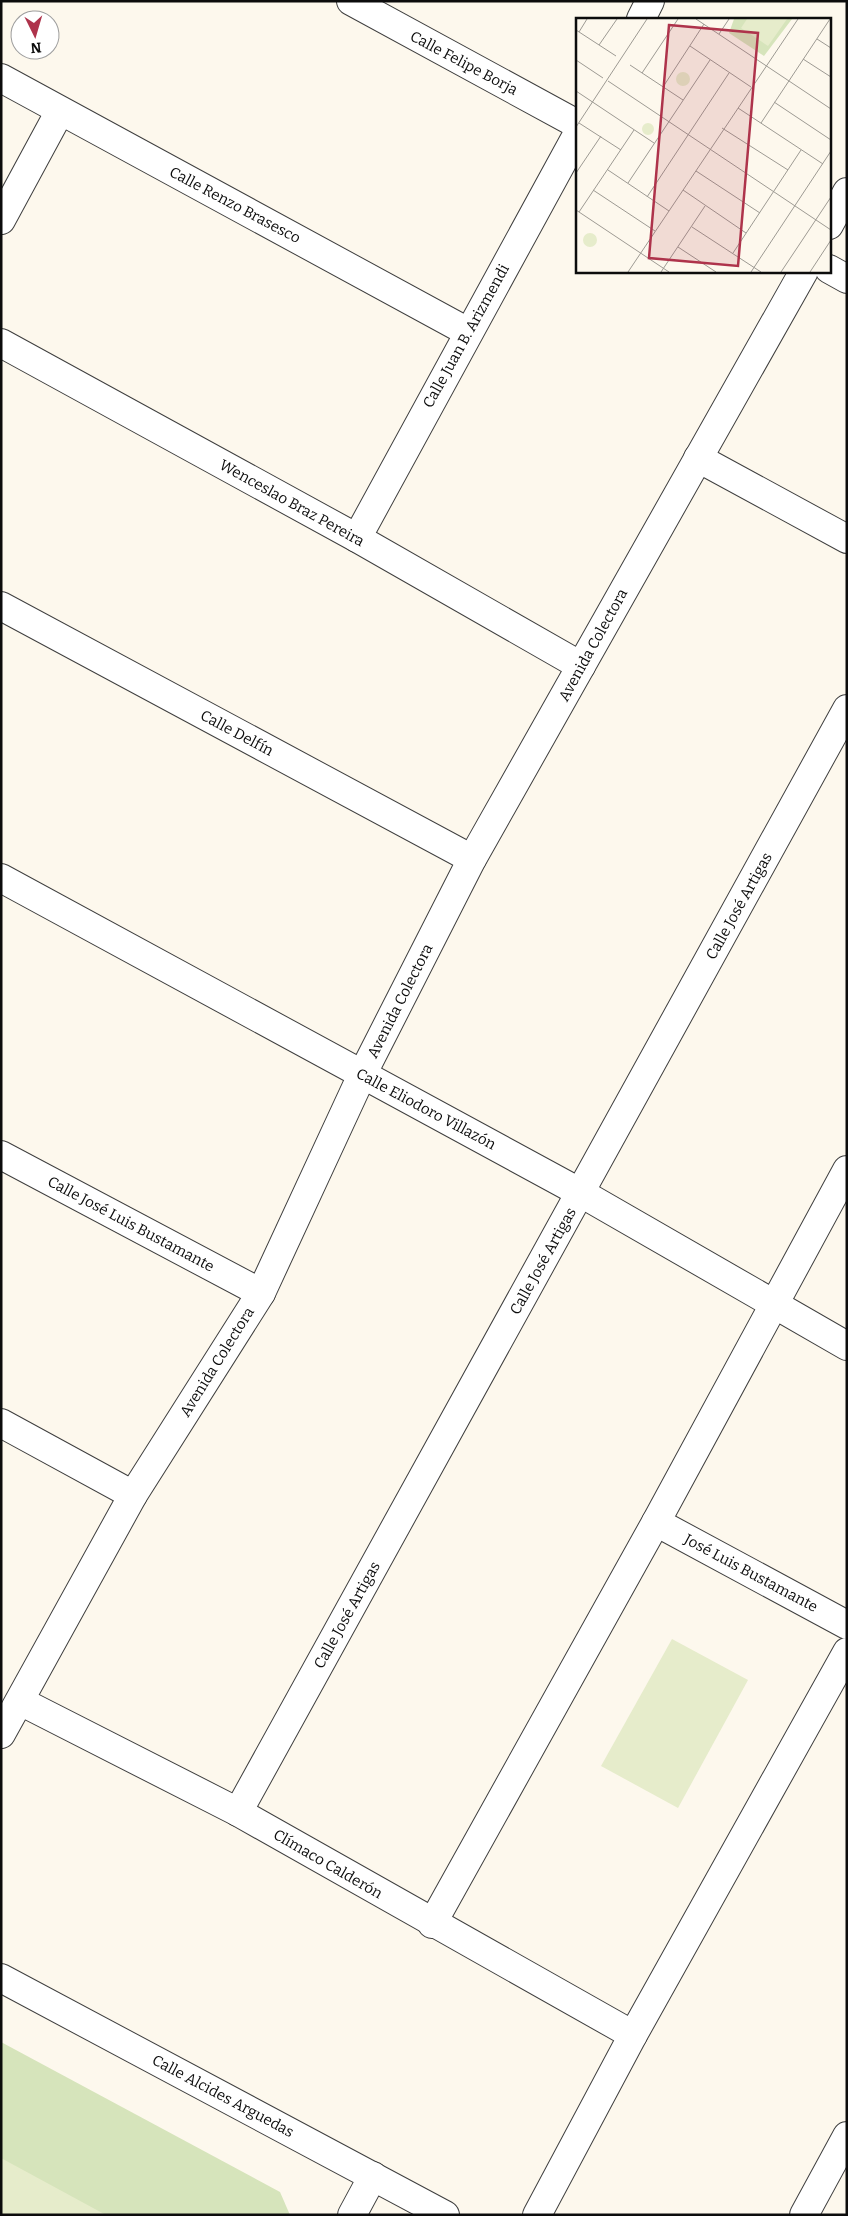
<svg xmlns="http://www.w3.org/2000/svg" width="848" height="2216" viewBox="0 0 848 2216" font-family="Bitter,serif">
<rect width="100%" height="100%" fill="#fdf8ed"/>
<!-- green -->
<path fill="#d6e4bb" d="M1 2042 280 2192 290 2215H1Z"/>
<!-- pitch -->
<g fill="#e6eccb">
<path d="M672 1639 748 1680 678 1808 601 1766Z"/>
<path d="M1 2158 106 2215H1Z"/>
</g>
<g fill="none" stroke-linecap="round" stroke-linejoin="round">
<defs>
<g id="minor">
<path d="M351 1 577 124"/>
<path d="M641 19 650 1"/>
<path d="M1 78 468 332"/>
<path d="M1 220 60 111"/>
<path d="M829 269 847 279"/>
<path d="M1 343 357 538 581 666"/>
<path d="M698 458 847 539"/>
<path d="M357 538 577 135"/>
<path d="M1 606 472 859"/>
<path d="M1 878 581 1193 847 1346"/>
<path d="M1 1155 261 1293"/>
<path d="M1 1423 133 1495"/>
<path d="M656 1522 847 1625"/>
<path d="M20 1701 238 1812 633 2035"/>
<path d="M238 1812 847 709"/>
<path d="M432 1924 656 1522 847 1170"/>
<path d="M1 1978 445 2215"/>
<path d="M352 2215 373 2176"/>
<path d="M537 2215 633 2035 847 1652"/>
<path d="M804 2215 847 2136"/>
</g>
<g id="tertiary">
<path d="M829 225 847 192"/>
<path d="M1 1734 133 1495 261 1293 362 1075 472 859 804 271"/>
</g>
</defs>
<!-- minor casing -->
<use href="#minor" stroke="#3f3f3f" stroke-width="30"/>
<!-- tertiary casing -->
<use href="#tertiary" stroke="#3f3f3f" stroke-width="30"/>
<!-- minor -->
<use href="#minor" stroke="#fff" stroke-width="28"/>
<!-- tertiary -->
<use href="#tertiary" stroke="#fff" stroke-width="28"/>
</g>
<g text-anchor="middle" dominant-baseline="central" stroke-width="5" stroke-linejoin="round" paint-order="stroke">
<!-- street labels -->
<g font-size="15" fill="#0c0c0c" stroke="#fff">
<text transform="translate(464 63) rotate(28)">Calle Felipe Borja</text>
<text transform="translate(235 205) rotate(28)">Calle Renzo Brasesco</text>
<text transform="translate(466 336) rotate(-61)">Calle Juan B. Arizmendi</text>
<text transform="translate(292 503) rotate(29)">Wenceslao Braz Pereira</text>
<text transform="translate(593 645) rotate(-61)">Avenida Colectora</text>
<text transform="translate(237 733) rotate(28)">Calle Delfín</text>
<text transform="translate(739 906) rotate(-61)">Calle José Artigas</text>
<text transform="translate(400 1001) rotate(-63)">Avenida Colectora</text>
<text transform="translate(426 1109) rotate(28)">Calle Eliodoro Villazón</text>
<text transform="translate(131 1224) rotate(28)">Calle José Luis Bustamante</text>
<text transform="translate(543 1261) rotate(-61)">Calle José Artigas</text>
<text transform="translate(217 1362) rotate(-58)">Avenida Colectora</text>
<text transform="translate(751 1573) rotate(28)">José Luis Bustamante</text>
<text transform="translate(347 1615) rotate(-61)">Calle José Artigas</text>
<text transform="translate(328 1864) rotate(30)">Clímaco Calderón</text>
<text transform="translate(223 2096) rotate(28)">Calle Alcides Arguedas</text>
</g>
</g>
<!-- overview -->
<g transform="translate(576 18)">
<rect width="255" height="255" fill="#fdf8ed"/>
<path d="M158 1H216L188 38 153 15Z" fill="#d6e4bb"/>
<path d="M171 1H211L192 28 165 10ZM100 61a7 7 0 1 1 14 0a7 7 0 1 1-14 0ZM66 111a6 6 0 1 1 12 0a6 6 0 1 1-12 0ZM7 222a7 7 0 1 1 14 0a7 7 0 1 1-14 0Z" fill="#e6eccb"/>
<path fill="none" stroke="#9d9a93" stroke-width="1" d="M120 1 255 91M0 12 40 38M3 14 11 1M143 16 153 1M241 21 255 30M23 27 41 1M114 28 175 69M227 41 255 59M0 42 27 60M54 47 107 82M66 55 102 1M32 63 255 212M87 69 128 6M0 73 78 125M198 84 255 122M162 90 247 146M3 105 45 132M185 105 254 1M0 109 71 1M146 110 212 152M32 152 93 193M120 153 184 195M0 155 25 118M52 165 134 42M17 172 79 213M107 172 170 215M71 179 153 55M0 192 93 254M3 194 58 112M116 209 185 254M102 229 140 254M157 235 225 132M52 254 222 1M85 254 129 188M175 254 255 133M205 254 255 179M234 254 255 222"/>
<path fill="#ae334b" fill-opacity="0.15" stroke="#ae334b" stroke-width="2.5" d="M93 7 182 15 162 248 73 240Z"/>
<rect width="255" height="255" fill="none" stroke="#0c0c0c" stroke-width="2.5"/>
</g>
<!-- border -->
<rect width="848" height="2216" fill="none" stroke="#0c0c0c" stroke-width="5"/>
<!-- north arrow -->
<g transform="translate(35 35) rotate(175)"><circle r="24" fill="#ffffff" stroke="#9e9e9e"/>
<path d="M0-4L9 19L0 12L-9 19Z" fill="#ae334b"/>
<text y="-8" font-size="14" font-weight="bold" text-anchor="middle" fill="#0c0c0c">N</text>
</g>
</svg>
